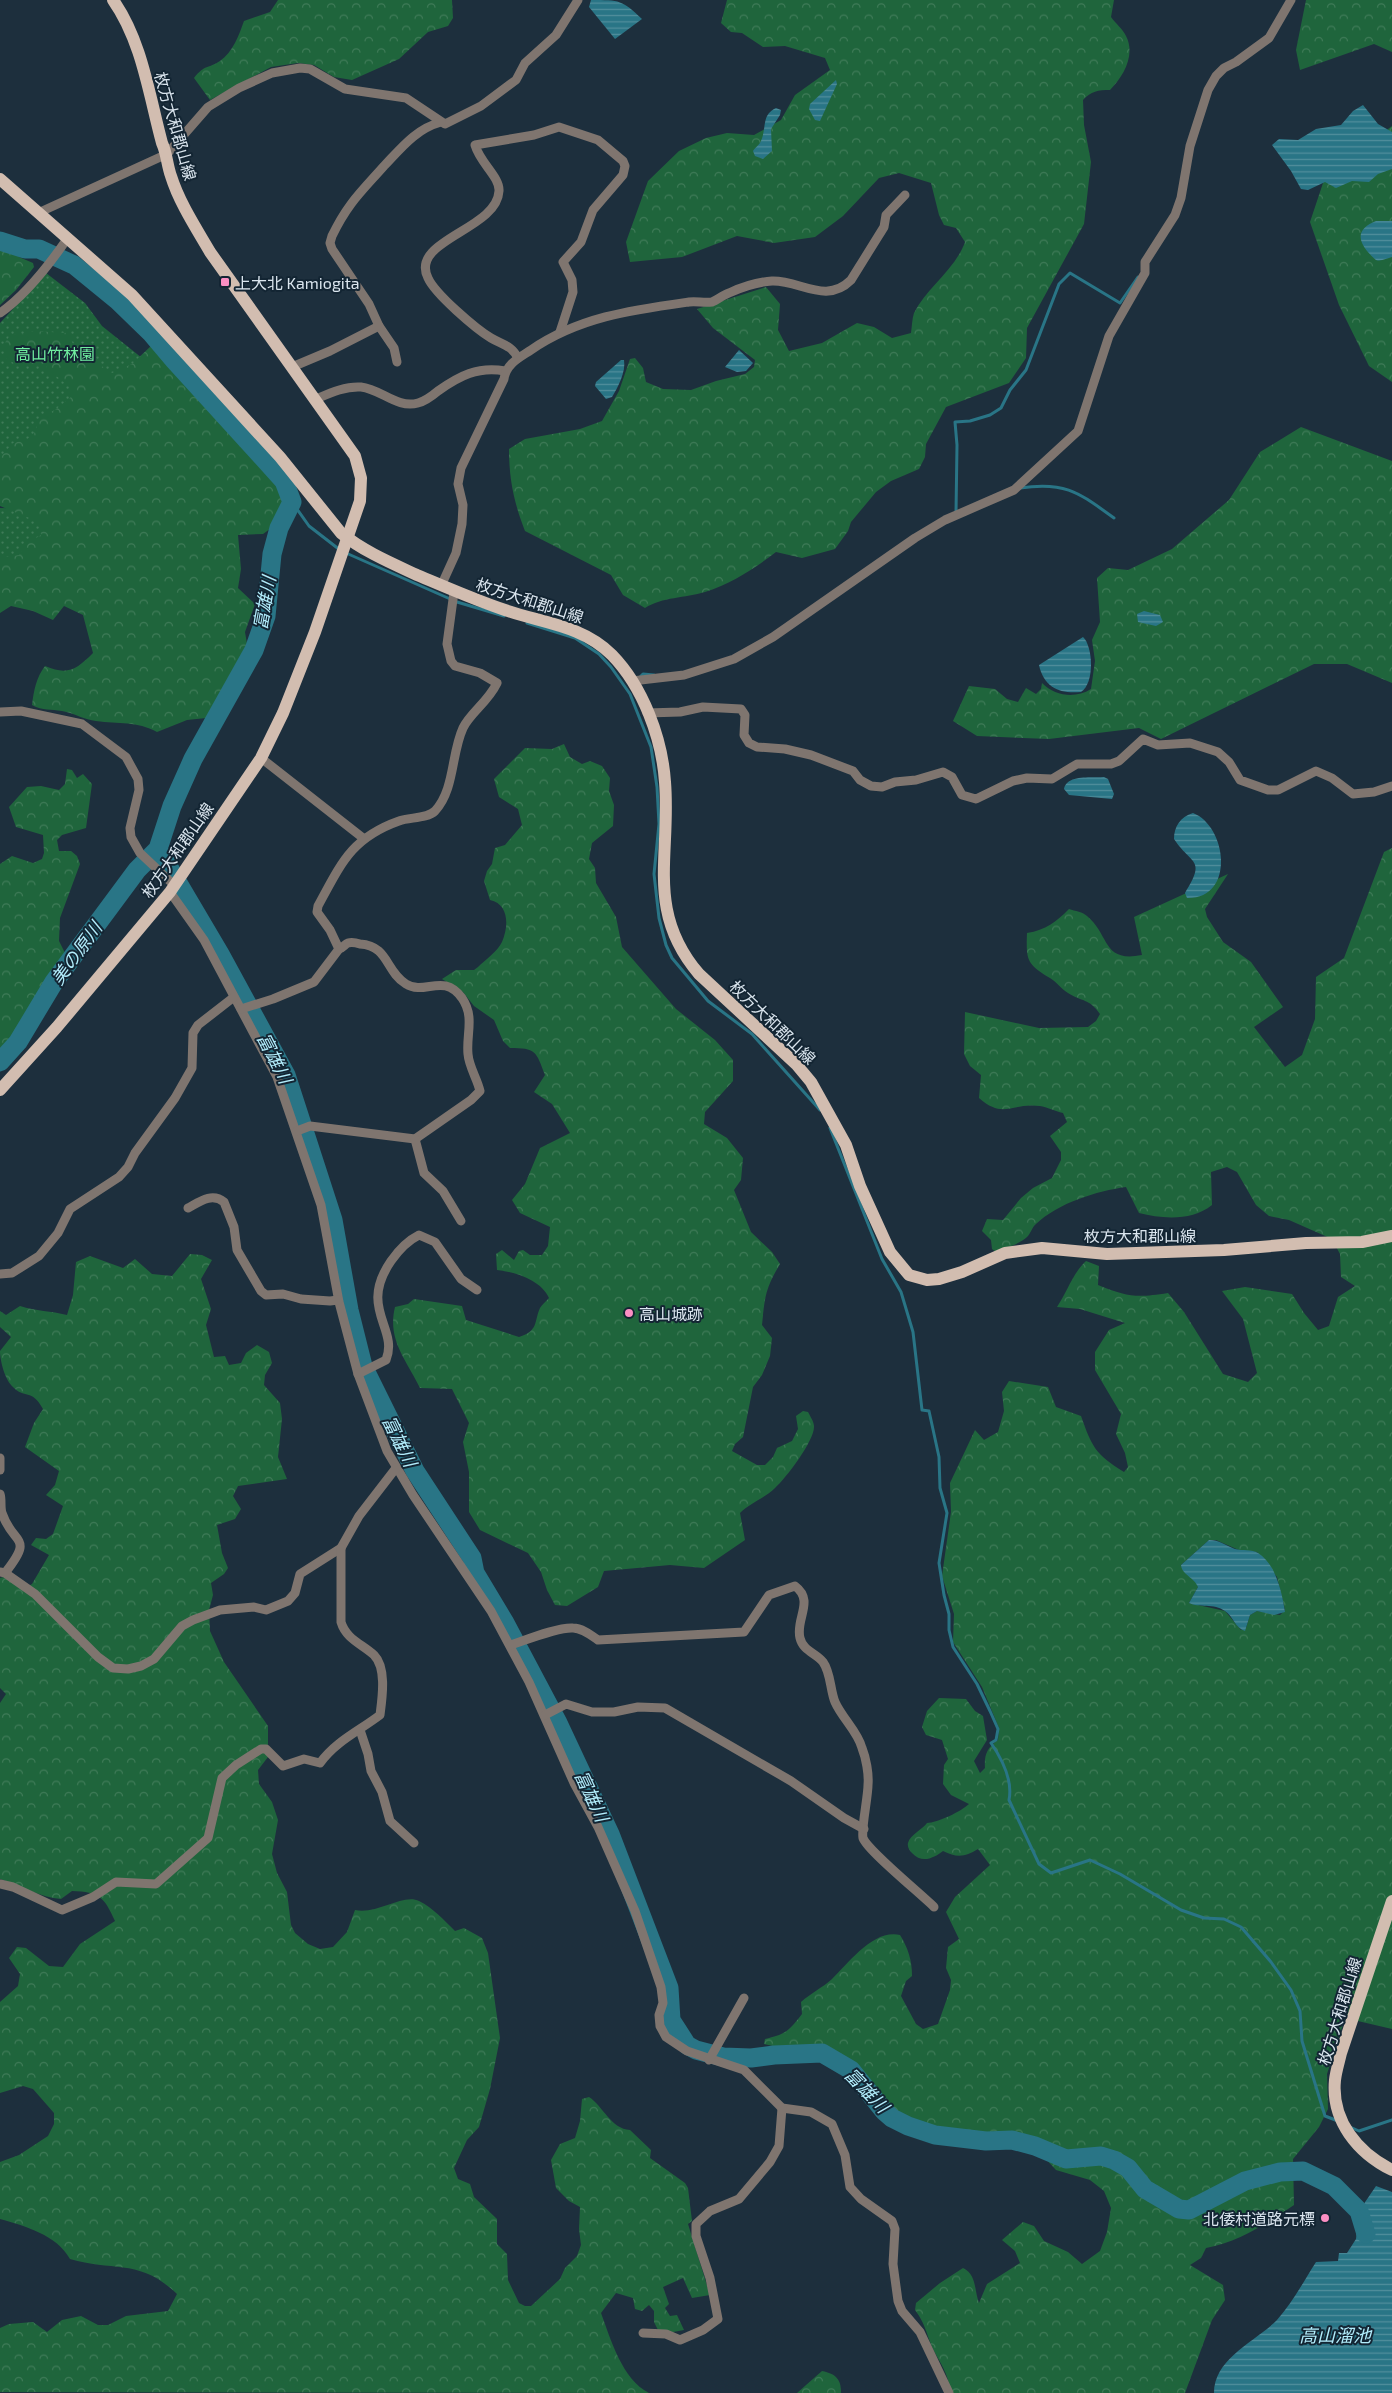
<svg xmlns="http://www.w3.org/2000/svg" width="1392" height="2393" viewBox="0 0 1392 2393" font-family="'Exo 2','Noto Sans JP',sans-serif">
<defs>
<pattern id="grass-dots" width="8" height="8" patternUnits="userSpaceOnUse" patternTransform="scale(1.25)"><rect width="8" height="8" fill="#1f653c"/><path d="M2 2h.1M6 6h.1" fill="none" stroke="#3f7b58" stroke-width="1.8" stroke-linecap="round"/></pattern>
<pattern id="forest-crowns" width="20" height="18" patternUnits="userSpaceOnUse" patternTransform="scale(1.25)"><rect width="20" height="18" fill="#1f653c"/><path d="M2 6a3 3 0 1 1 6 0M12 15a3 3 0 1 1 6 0" fill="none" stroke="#3f7b58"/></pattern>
<pattern id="water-rules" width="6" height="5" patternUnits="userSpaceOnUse" patternTransform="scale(1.25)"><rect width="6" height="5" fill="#297586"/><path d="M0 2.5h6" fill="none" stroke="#528f9d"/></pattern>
</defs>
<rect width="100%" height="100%" fill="#1d2f3d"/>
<!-- grass -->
<g fill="url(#grass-dots)">
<path d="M46 273 85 303 102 326 142 358 0 470V323Z"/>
<path d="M0 508 77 510 0 579Z"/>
</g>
<!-- forest -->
<g fill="url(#forest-crowns)" fill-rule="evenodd">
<path d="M278 0H452L453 18 448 26 428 32 399 59 352 80 334 77 314 65 298 63 271 67 210 100 194 78C205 64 208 69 220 61 233 52 239 35 244 21L270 12Z"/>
<path d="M727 0H1114L1111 17C1115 23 1123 29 1126 36 1136 55 1123 77 1110 90 1098 90 1091 91 1083 100L1084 125 1091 162 1084 224 1027 328 1026 358 1009 383 946 407 926 444 925 457 919 469 891 481 876 492 851 522 848 531 835 549 802 558 776 552C754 569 732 583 705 592 685 598 662 597 645 608L623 595 611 575 525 531C514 503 509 479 509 449L525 439 580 429 602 421 619 391 630 359 635 358 643 368 646 382 663 389 691 390 716 381 745 374 754 367 755 360 713 328 697 309 766 287 780 304 778 330 789 351 822 343 857 323 874 327 892 338 911 333C912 326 912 319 914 313 927 287 955 270 965 242L956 228 944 225 939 215 931 183 899 173 879 178 843 216 815 237 774 243 737 236 682 257 630 262 626 242 648 181 679 151 706 138 727 133 754 135 781 120 795 95 830 70 825 58 785 46 763 47 742 33 731 32 721 23Z"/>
<path d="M1306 0H1392V52L1374 44 1300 70 1296 50Z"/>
<path d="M1392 126V382L1369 366 1339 305 1310 222 1325 177Z"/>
<path d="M0 246 10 249 19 257 33 263 34 267 16 290 0 305Z"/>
<path d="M34 331 67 333 76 349 112 373 132 364 152 345 185 384 264 464 279 483 277 488 287 502 274 526 263 534 238 535 241 569 238 588 255 604 245 632 247 644 206 718 187 720 157 732C137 721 119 724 96 721 85 720 74 713 62 711 51 709 43 711 32 705 34 690 36 678 45 666 68 676 77 669 93 653L83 615 64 606 53 620 33 611 11 606 0 613V558L19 555 26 544 41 535 39 522 0 506V458L13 443 26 440 34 434 41 416 55 410 71 397 70 387 55 375 48 376 44 370 52 360 36 355 29 363 17 365 4 357V344L11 334 19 335Z"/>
<path d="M1301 427 1392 461V683L1347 664H1314L1161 739 1139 728 1049 739 977 736 953 721 969 686 995 689 1007 699 1018 702 1026 688 1036 694 1041 689 1042 683C1055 696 1075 699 1091 689L1095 661 1092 640 1100 622 1097 578 1108 568 1128 570 1172 549 1229 500 1260 452Z"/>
<path d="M564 744 570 757 582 764 590 761 602 766 610 778 609 791 614 805 613 826 592 843 589 859 595 868 596 883 616 917 622 947 676 1009 715 1040 733 1060V1081L705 1112 704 1124 727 1138 743 1158 741 1180 734 1190 751 1232 772 1252 780 1264C765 1289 765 1297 762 1325L772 1338 770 1356 762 1375 753 1387 743 1437 735 1444 732 1451 757 1465H765L773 1457 777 1448 792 1441 798 1429 796 1416 803 1411 808 1412C810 1416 814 1422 814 1426 815 1440 786 1478 775 1488 765 1498 750 1503 740 1513L745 1540 704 1568 670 1565 604 1571 598 1587 567 1606 555 1605 547 1590 541 1572 528 1553 480 1530 469 1512V1472L463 1442 469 1423 452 1389 420 1388C406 1359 387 1340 395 1307L408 1304 414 1299 462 1306 466 1320 519 1337C539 1331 534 1321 540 1308 542 1305 546 1301 549 1298 541 1280 515 1272 497 1270L496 1254 502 1250 514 1260 519 1251 523 1250 530 1255H542L548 1246 550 1227 520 1213 512 1200 525 1184 540 1148 570 1133 552 1104 534 1092 545 1075C536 1051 536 1048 510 1048L503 1041 494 1020 474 1006 463 992 442 979 456 970H474L478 967C485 960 498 951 502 942 509 926 509 904 490 900L484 881 487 871 492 864 495 848 505 845 522 825 518 809 499 797 494 779 525 748 552 749Z"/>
<path d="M67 769 72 770 77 778 83 774 92 784 86 828 62 835 57 840 59 851H71L77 856 80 864 60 918 59 941 67 957 26 1025 0 1059V864L12 856 33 863 42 859 44 853 43 835 16 827 9 807 27 787 41 786 59 790 65 784Z"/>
<path d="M1392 848V2029L1345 2018 1327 2074 1328 2109 1319 2127 1293 2159 1294 2205C1267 2223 1239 2242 1206 2248L1201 2258 1190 2265 1223 2285 1225 2300 1212 2320 1185 2393H949C951 2377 940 2363 933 2349 926 2333 926 2325 915 2310L916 2303 940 2283 963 2268C977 2275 974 2290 979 2303L987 2284 1020 2263 1015 2251 1002 2240 1023 2222 1034 2226 1044 2241 1068 2252 1082 2264 1100 2251 1107 2232 1111 2208 1104 2191 1090 2180 1056 2170 1042 2155 1010 2138H981L948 2135 905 2123 871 2090 860 2073 837 2053 815 2045 786 2049 764 2044 765 2039C786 2034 789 2031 802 2014L801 2002C811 1993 822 1988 832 1979 849 1963 873 1929 900 1935 908 1948 912 1960 912 1976L906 1981 901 1996 916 2024 923 2029 938 2024 950 1990 951 1980 946 1968 948 1947 959 1939 946 1912 955 1897 990 1865 978 1849C965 1857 957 1858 943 1851 934 1858 922 1864 912 1853 910 1851 907 1847 908 1843 910 1835 923 1829 927 1823 937 1823 962 1811 969 1804L951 1795 943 1784 944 1765 948 1759 942 1740 926 1735 922 1727 927 1711 939 1698 966 1699 975 1711 983 1716 987 1740 974 1761 980 1773 985 1768C984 1755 987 1748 998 1740L999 1728 982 1687 953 1642 954 1614 942 1576 951 1512 950 1483 975 1430 984 1440 998 1432 1004 1411 1002 1392 1009 1381 1048 1387 1056 1407 1081 1416C1092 1447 1095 1454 1124 1472L1128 1467 1125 1453 1116 1434 1121 1414 1095 1370V1352L1109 1330 1125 1323 1080 1309 1057 1307C1067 1292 1073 1273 1086 1261L1099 1266 1098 1285C1128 1297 1136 1298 1168 1293L1184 1312 1223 1374 1248 1382 1257 1373 1243 1319 1222 1291 1245 1287 1292 1294 1304 1313 1318 1330 1329 1326 1338 1297 1355 1286 1341 1277 1340 1254 1332 1239 1289 1220 1269 1216 1256 1205 1237 1172 1227 1167 1211 1172 1212 1205C1192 1221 1163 1219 1139 1213L1126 1187C1097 1191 1058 1203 1036 1224 1032 1227 1031 1233 1027 1237 1021 1243 1004 1249 996 1252L992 1249 991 1240 982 1231 987 1219 1003 1220 1021 1198 1033 1188 1052 1178 1061 1160V1152L1050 1136 1067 1122 1063 1113C1055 1111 1047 1107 1040 1106 1012 1102 1004 1120 979 1098L981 1075 970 1066 964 1054 965 1012 1039 1028 1088 1027 1096 1021 1100 1014C1089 998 1082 1002 1068 993 1061 989 1057 982 1050 978 1027 964 1026 961 1027 933 1046 930 1056 922 1069 909 1075 911 1083 912 1087 916 1110 935 1102 963 1142 955L1134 917 1228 874 1205 909 1207 917 1223 942 1251 962 1283 1007 1254 1027 1285 1067 1302 1055 1315 1019 1316 977 1344 958 1384 852ZM1209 1540H1216L1241 1551 1257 1552 1277 1577 1285 1610 1280 1615 1257 1611 1250 1615 1246 1628 1241 1630 1225 1611 1189 1603 1198 1587 1196 1580 1181 1565Z"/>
<path d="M190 1254 202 1255 212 1260 201 1279 211 1309 206 1325 214 1357 225 1356 229 1365 241 1363 246 1353 257 1345 269 1352 272 1363 265 1375 264 1385 280 1403 282 1419 278 1457 287 1479 238 1486 233 1496 241 1509 235 1519 217 1525 222 1553 228 1568 224 1574 211 1583 213 1595 209 1610 210 1631 224 1662 268 1726V1757L258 1770 259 1784 272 1802 278 1820 272 1854 277 1873 287 1892 291 1925 295 1933 308 1944 320 1949 333 1947 347 1932 355 1910C377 1915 403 1893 419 1901 433 1908 444 1920 455 1931L464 1928 482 1938 488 1953 500 2038 490 2089 479 2127 467 2140 454 2168 458 2179 470 2184 474 2197 497 2219V2244L507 2254 508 2280 519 2303 525 2306H531L560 2279 565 2268 577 2256 581 2245 579 2229 580 2207 569 2201 556 2188 551 2160 560 2144 575 2138 580 2121 582 2099 589 2097C603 2106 611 2129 630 2130L651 2150 650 2158 685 2183 688 2188 692 2221 688 2224 710 2295 692 2298 683 2278 663 2287 669 2304 665 2308 670 2316 677 2315 684 2330 673 2332 658 2330 654 2322V2311L649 2305 642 2311 635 2309 633 2298 616 2293 601 2313C611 2340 622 2379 649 2393L0 2392V2328L9 2324 33 2322 47 2332 62 2320 81 2316 98 2325H108L126 2316 168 2311 177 2294C140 2258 114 2272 70 2259 57 2235 25 2226 0 2219V2162L19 2155 48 2136 54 2124V2113L33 2089 23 2086 0 2093V2002L18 1986 20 1974 9 1958 17 1947 26 1948 49 1966 63 1967 80 1944 115 1921C104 1897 100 1892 72 1891L61 1899C41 1898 20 1885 0 1879V1703L6 1694 0 1688V1578L3 1577 23 1589 32 1584 49 1555 31 1545 36 1538 46 1539 53 1534 63 1506 46 1495 55 1485 59 1471 25 1447 34 1423 43 1409C32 1388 24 1399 13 1387 5 1380 0 1361 0 1351L11 1337 0 1327V1311L6 1315 20 1306C36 1311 51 1311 67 1315L73 1295 76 1262 90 1256 123 1268 135 1259 152 1274 172 1276Z"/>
<path d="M822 2371C836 2374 841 2379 841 2393H797Z"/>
</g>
<!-- water -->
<g fill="url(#water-rules)">
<path d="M591 0C620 0 622 0 642 19L615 39 589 7Z"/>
<path d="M836 80 837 84 820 121 815 120 809 109 810 104Z"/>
<path d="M1363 105 1378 124 1392 132V169L1378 174 1369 182 1352 181 1336 188 1325 182 1308 190 1301 189 1291 171 1272 145 1279 139 1298 140 1316 129 1341 125 1353 111Z"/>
<path d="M776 108 781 110 780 115 771 129 772 151 763 159 755 156 753 151C755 148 760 144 761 141 767 128 761 115 776 108Z"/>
<path d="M1376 221H1392V257C1387 258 1381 262 1376 260 1373 258 1369 253 1367 251 1355 236 1361 227 1376 221Z"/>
<path d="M739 350 753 363 746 371 737 372 725 367Z"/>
<path d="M621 360H624C626 372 618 387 612 397L606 399 595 386 596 382Z"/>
<path d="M1144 611 1160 615 1163 622 1156 626 1138 622 1137 614Z"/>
<path d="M1083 637C1093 646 1095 683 1081 692 1060 694 1044 688 1039 665Z"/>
<path d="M1104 777 1108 779 1114 794 1112 799 1069 795 1064 789C1067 774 1091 778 1104 777Z"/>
<path d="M1193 813C1227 826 1236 899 1187 898L1185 893C1207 858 1191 865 1174 839 1174 827 1180 817 1193 813Z"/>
<path d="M1209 1540C1219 1540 1225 1545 1235 1549 1242 1551 1252 1549 1258 1553 1276 1564 1282 1593 1285 1612L1274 1615 1257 1611 1250 1615 1245 1631C1235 1628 1233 1616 1225 1611 1214 1603 1199 1608 1189 1603L1198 1587C1194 1577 1182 1575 1181 1565Z"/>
<path d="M1376 2186 1392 2192V2393H1214C1214 2358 1255 2342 1277 2320 1292 2303 1304 2281 1316 2262L1338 2261 1339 2253H1347L1356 2239 1359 2211Z"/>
</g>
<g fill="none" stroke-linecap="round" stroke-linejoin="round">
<!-- stream -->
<g stroke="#297586" stroke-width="3">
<path d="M1020 488C1066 481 1079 493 1114 518"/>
<path d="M292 502 309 526 340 550"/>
<path d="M956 513 957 445 955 422 970 421 990 415 1001 408 1010 390 1026 370 1059 284 1070 273 1120 303 1138 277"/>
<path d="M346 553 457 602 504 616"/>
<path d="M527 623 575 638 599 654 611 667 630 694 651 747 657 787 659 824 654 874 659 918 666 945 672 958 708 1001 752 1034 820 1110"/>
<path d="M640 677 643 674 654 675"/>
<path d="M830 1128 882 1259 901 1292 913 1332 922 1410 929 1411 939 1457 940 1488 947 1513 939 1563 944 1595 949 1614V1630L953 1647 977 1684 990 1711 998 1729 996 1740 991 1743C1002 1759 1013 1780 1009 1800L1039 1864 1051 1873 1090 1860 1120 1874 1181 1910 1204 1918 1224 1919 1241 1927 1271 1962 1291 1990 1300 2011 1302 2041 1325 2116 1338 2121"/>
<path d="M1350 2127 1359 2131 1392 2120"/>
</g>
<!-- river -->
<g stroke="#297586" stroke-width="19">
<path d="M0 241 25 249H39L74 265 118 301 152 334 174 360 284 481 292 502 279 528 272 554 266 616 254 650 193 759 172 806 158 849 137 870 54 982 18 1042 0 1062"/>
<path d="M158 849 220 954 286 1075 333 1220 349 1310 363 1366 415 1471 472 1558 475 1573 505 1623 558 1723 610 1834 669 1988 671 2020 687 2045 696 2050 723 2057 751 2058 774 2055 822 2053 851 2070 884 2111 892 2118 908 2126 935 2135 986 2141 1012 2140 1035 2146 1066 2159 1101 2156 1114 2160 1128 2168 1145 2189 1179 2209 1189 2210 1245 2181 1280 2172 1303 2171 1334 2186 1359 2211 1366 2234"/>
</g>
<!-- street -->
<g stroke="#7f756f" stroke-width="9">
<path d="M38 213 167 154 208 107 239 88 272 73 300 68 310 69 345 89 406 98 445 124 481 106 516 80 525 63 556 35 578 0"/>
<path d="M0 313C26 295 49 265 67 239"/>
<path d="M379 326 394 348 397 362"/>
<path d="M518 358C511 345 503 345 491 338 476 329 435 294 428 278 409 240 497 230 499 191 500 177 480 163 475 145L534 135 559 127 598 140 623 161 625 166 623 175 593 210 581 242 563 262 572 280 573 292 560 332"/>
<path d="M292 367 330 351 379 326 369 304 332 249 330 243 332 236C348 203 361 192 384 166 402 147 416 129 441 122"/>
<path d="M316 399C330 393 345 386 361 387 381 389 397 409 418 403 426 401 432 396 438 391 459 376 478 366 505 371"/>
<path d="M441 586 456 553 462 524 463 505 458 484 461 468 504 379C506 364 519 358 531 350 579 317 632 310 689 302 696 301 704 303 712 302 717 300 723 295 729 293 742 287 758 282 772 281 800 280 826 305 851 280L884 227 886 215 905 195"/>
<path d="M632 681 684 675 734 659 773 637 915 538 945 520 1014 490 1078 431 1109 336 1145 273V262L1175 215 1181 198 1190 146 1208 90 1216 76 1224 68 1236 62 1269 38 1291 0"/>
<path d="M0 712 21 711 82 724 126 757 138 779 139 790 130 828 131 837 140 853 174 885"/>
<path d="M647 713 680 712 703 707 741 709 745 715 744 735 749 743 757 747 785 749 811 755 853 771 860 780 871 786 882 787 895 782 916 780 943 772 952 777 962 795 976 799 1013 781 1027 778 1052 779 1077 764H1111L1119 761 1143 739 1158 745 1190 743 1218 752 1229 762 1240 780 1268 790H1278L1316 771 1332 778 1353 794 1374 792 1392 786"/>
<path d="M261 758 363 838"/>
<path d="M170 892 204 940 277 1077 321 1205 339 1302 358 1374 387 1451 413 1495 491 1611 529 1682 574 1783 598 1827 635 1911 661 1987 663 2003 659 2015 660 2026 666 2037 687 2051 744 2070 782 2108 811 2112 832 2124 845 2155 850 2187 861 2199 892 2221 895 2229 893 2264 898 2301 902 2311 920 2332 949 2393"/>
<path d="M241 1009 273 999 314 982 339 949 330 930 317 912 318 906C341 864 351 838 399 821 409 817 427 819 435 811 455 789 451 754 463 728 470 713 488 702 497 683L480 673 455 666 451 661 447 644 454 592"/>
<path d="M297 1131 310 1126 415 1139 471 1100 480 1091C477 1078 469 1067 468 1054 466 1034 475 1017 462 998 443 972 425 996 406 984 385 971 389 946 360 944 357 943 351 942 348 943 345 944 343 948 339 949"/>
<path d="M415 1139 424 1173 443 1191 461 1221"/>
<path d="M188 1208C199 1202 212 1192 224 1202L234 1227 237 1250 261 1291 266 1295 283 1294 301 1299 330 1301 338 1300"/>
<path d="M0 1274 12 1273 39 1256 58 1233 70 1209 119 1177 128 1167 135 1153 175 1098 192 1068 193 1033 198 1025 234 997"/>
<path d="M358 1374 386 1360C399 1328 358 1309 391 1261 398 1251 407 1241 419 1235L435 1242 461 1279 477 1290"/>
<path d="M0 1458V1470"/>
<path d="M0 1494C2 1500 0 1507 2 1513 13 1546 35 1535 5 1573"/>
<path d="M0 1572 5 1573 35 1594 98 1657 113 1668 128 1669 141 1666 154 1659 182 1626 193 1620 220 1610 254 1607 266 1610 288 1601 295 1593 300 1574 341 1548 359 1516 396 1468"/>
<path d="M511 1645C526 1640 558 1627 573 1628 582 1628 591 1635 598 1640L744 1632 769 1595 795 1586C815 1601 795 1619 800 1638 803 1651 816 1653 823 1662 831 1673 830 1690 835 1702 842 1718 858 1732 862 1748 866 1758 869 1774 868 1785 868 1797 861 1829 863 1838 867 1850 921 1894 934 1907"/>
<path d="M545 1715 566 1704 592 1712H614L638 1707 665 1708 791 1781 844 1818 864 1829"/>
<path d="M360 1730 368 1754 371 1771 382 1792 390 1821 414 1843"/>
<path d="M0 1884 13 1887 62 1910 93 1897 116 1882 156 1884 208 1838 222 1778 236 1765 261 1749H266L283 1766 304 1759 320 1763C336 1741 359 1731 380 1715 382 1699 387 1668 374 1655 362 1644 346 1639 341 1622V1548"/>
<path d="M709 2060 744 1998"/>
<path d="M643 2333 666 2334 680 2340 703 2330 718 2319 710 2278 696 2236V2224L710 2211 739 2199 770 2162 779 2146 782 2108"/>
</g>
<!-- primary -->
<g stroke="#d2bdb0" stroke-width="12">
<path d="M0 179 132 295 280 457 341 533C363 551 391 563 417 575 446 587 475 600 505 610 542 623 582 625 612 655 643 687 662 738 665 782 671 855 645 911 699 974L796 1064 811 1082 846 1145 860 1186 890 1252 909 1275 927 1280 939 1279 962 1272 1005 1253 1042 1248 1107 1254 1224 1250 1306 1243 1362 1242 1392 1236"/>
<path d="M0 1090 57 1027 170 892 261 758 283 713 315 632 360 501 361 478 355 456 210 252C196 228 179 202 171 176 167 165 167 154 162 143 149 95 142 41 113 0"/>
<path d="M1392 1901 1341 2053C1339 2062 1336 2071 1335 2080 1331 2121 1358 2153 1392 2170"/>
</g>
</g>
<!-- markers -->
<g fill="#fb8fc3" stroke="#132533" stroke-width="2">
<rect x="220" y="277" width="10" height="10" rx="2.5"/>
<circle cx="629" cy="1313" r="5"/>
<circle cx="1325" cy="2218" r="5"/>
</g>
<g text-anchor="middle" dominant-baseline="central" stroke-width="4" stroke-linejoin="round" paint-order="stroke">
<!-- street labels -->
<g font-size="16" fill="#dae5ee" stroke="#132533">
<text transform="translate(176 126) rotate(74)">枚方大和郡山線</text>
<text transform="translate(530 600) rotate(18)">枚方大和郡山線</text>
<text transform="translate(177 850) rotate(-55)">枚方大和郡山線</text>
<text transform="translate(773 1022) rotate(44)">枚方大和郡山線</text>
<text x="1140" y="1235">枚方大和郡山線</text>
<text transform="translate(1339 2011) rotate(-73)">枚方大和郡山線</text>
</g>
<!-- poi labels -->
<g font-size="16" fill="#dae5ee" stroke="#132533" text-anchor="start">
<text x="235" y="282">上大北 Kamiogita</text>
<text x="639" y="1313">高山城跡</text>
<text x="1315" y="2218" text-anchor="end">北倭村道路元標</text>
</g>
<!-- park labels -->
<g font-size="16" fill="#70eea0" stroke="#132533">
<text x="55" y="353">高山竹林園</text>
</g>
<!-- water labels -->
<g font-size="18" font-style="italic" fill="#b2edfc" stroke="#132533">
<text transform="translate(264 603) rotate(-80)">富雄川</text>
<text transform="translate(76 953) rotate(-54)">美の原川</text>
<text transform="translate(275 1058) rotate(63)">富雄川</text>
<text transform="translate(400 1441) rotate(64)">富雄川</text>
<text transform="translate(592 1796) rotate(65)">富雄川</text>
<text transform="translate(867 2090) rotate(46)">富雄川</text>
<text x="1335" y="2335">高山溜池</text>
</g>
</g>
</svg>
